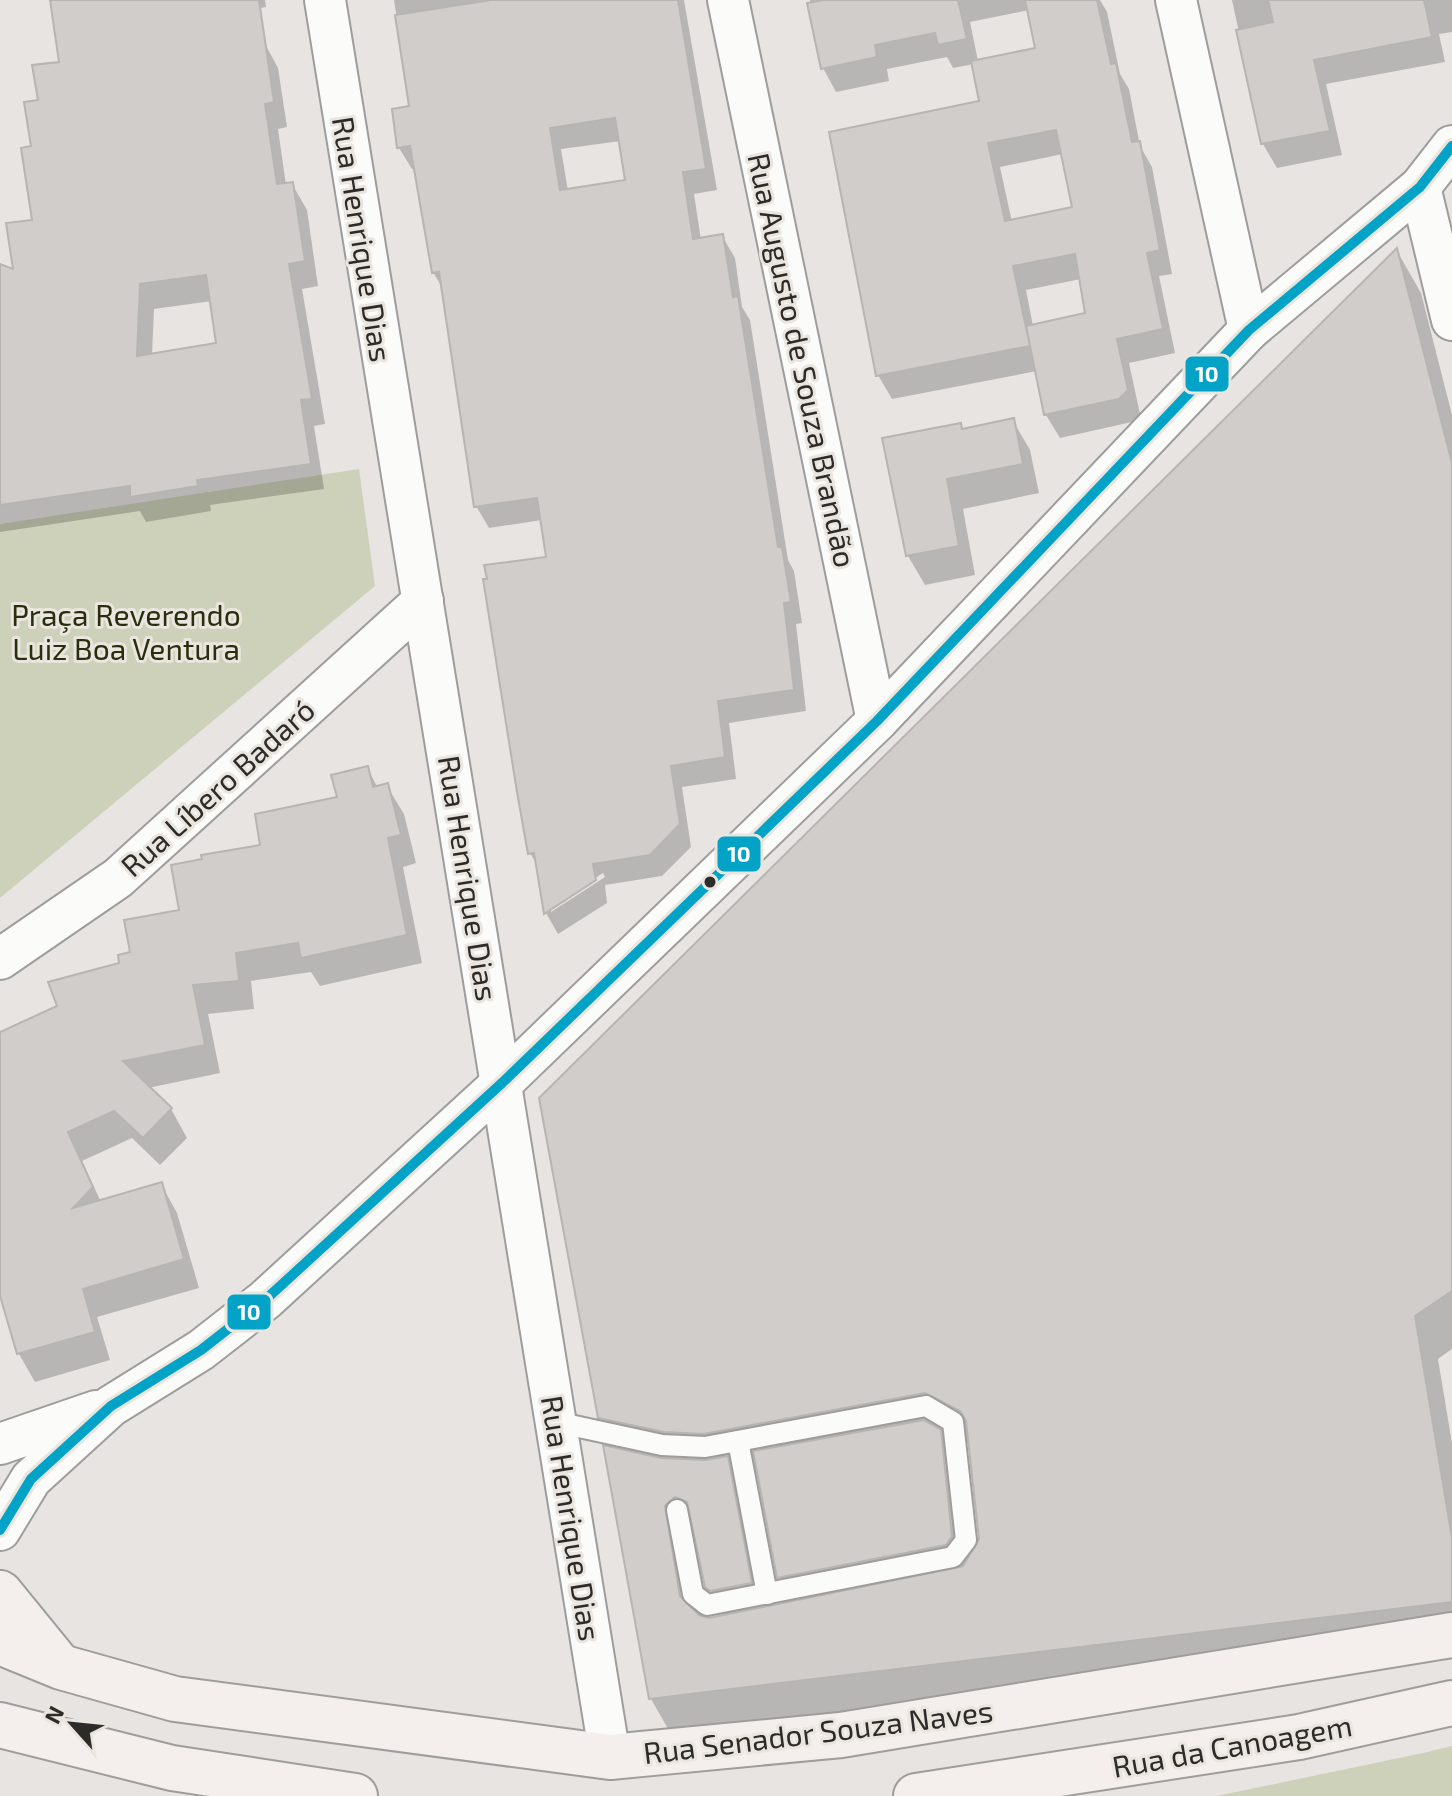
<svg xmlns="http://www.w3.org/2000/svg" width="1452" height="1796" viewBox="0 0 1452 1796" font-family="'Exo 2',sans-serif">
<rect width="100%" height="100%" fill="#e7e4e1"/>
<!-- green -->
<g fill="#cdd1ba">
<path d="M359 469 375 586 0 898V524Z"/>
<path d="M1452 1746V1796H1217L1423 1753Z"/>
</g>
<!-- shadow -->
<g fill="#0003" fill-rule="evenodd">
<path d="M52 0H265L266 7 260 8 265 44 278 68 287 127 278 129 286 185 292 184 307 210 318 286 302 289 325 424 314 426 324 489 210 505 211 511 146 522 140 511 0 532V266L15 272 34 221 33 148 40 102 61 64ZM212 301 218 345 152 355 154 309Z"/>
<path d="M394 0H684L717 190 694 194 701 240 722 236 735 258 742 307 750 320 788 560 794 571 802 623 796 624 806 711 729 723 736 779 682 787 691 847 662 876 605 885 607 903 558 934 546 913 539 868 530 853 548 558 542 520 489 528 476 506 443 289 433 272 416 169H412L399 148 411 108ZM621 141 627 182 568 191 561 149ZM603 873 605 877 551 912V907Z"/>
<path d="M810 0H1100L1107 12 1120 74 1129 89 1140 146 1152 167 1172 274 1159 276 1175 353 1129 363 1140 414 1132 422 1060 438 1046 415 1037 371 892 399 878 375 982 102 974 64 953 68 947 57 887 69 889 81 836 92 823 68ZM1029 10 1037 49 978 61 970 22ZM1063 154 1074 209 1012 222 1000 167ZM1081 279 1088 315 1033 326 1026 290Z"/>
<path d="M1232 0H1452V32L1439 34 1445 62 1326 84 1342 155 1277 168 1263 144Z"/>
<path d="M1397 251 1421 293 1452 415V1349L1438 1359 1452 1443V1647L675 1741 651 1699 605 1448 619 1451 600 1417ZM950 1435 971 1445 981 1539 973 1552 964 1475 942 1436ZM759 1470 779 1577 794 1602 771 1607 751 1500 736 1474ZM676 1500H686L696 1508ZM697 1541 707 1586 724 1617H699L688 1549Z"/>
<path d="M1013 421 1030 450 1039 493 963 509 975 575 925 585 908 556 884 440 960 425 963 431Z"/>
<path d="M367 768 378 788 387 786 404 814 416 863 403 867 422 963 320 986 311 972 251 981 254 1009 208 1014 220 1073 148 1088 171 1109 187 1138 160 1165 132 1138 82 1161 101 1202 161 1184 177 1213 199 1288 97 1317 110 1360 35 1382 19 1354 0 1293V1033L59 1007 121 964 262 847 339 798Z"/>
</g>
<!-- building -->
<g fill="#d0cdcb" stroke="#b7b5b2" stroke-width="2" fill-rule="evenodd">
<path d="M50 0H259L274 102 265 104 277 184 293 182 305 261 289 264 312 399 301 400 311 464 197 480 198 486 130 497V486L0 505V264L13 269 6 223 32 220 21 148 31 146 24 102 38 100 32 65 59 62ZM206 275 216 343 137 356 140 284Z"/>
<path d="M491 0H678L706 169 683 172 693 239 723 234 733 297 738 296 778 547H782L791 602 784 603 794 690 718 701 725 757 671 766 680 824 650 855 593 864 596 880 544 914 534 853 528 854 517 792 483 579H487L484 565 546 557 537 498 474 507 439 272 432 273 410 146 397 148 392 109 409 106 395 15ZM615 118 625 180 560 190 550 128Z"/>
<path d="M824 0H958L967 39 938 45 935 33 875 45 877 57 821 69 807 3Z"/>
<path d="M1025 0H1097L1111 64 1116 63 1132 142 1140 141 1160 250 1147 253 1163 329 1117 339 1128 390 1119 399 1044 415 1026 326 1085 313 1075 254 1013 266 1030 346 876 376 829 132 979 101 971 61 1035 48ZM1056 130 1072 207 1005 221 988 143Z"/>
<path d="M1268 0H1424L1432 37 1314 60 1330 131 1261 144 1236 30 1273 22Z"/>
<path d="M1397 248 1452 463V1291L1415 1316 1452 1538V1602L649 1699 603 1445 661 1458 705 1460 728 1456 752 1583 710 1591 705 1587 687 1502 675 1497 665 1506 680 1596 699 1615 709 1618 963 1566 979 1539 966 1421 960 1411 925 1393 704 1434 664 1432 598 1418 539 1098Z"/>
<path d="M1014 418 1023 464 947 479 959 546 906 556 882 438 961 423 962 429Z"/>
<path d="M368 766 373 787 388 783 401 835 388 838 407 935 301 958 298 943 236 953 239 981 193 985 205 1045 123 1061 172 1108 143 1138 114 1111 68 1132 93 1187 73 1208 162 1182 184 1259 83 1289 95 1332 17 1354 0 1296V1032L57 1006 48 982 119 963 118 955 130 952 124 920 179 910 171 865 202 859 201 855 260 845 255 814 337 797 331 775Z"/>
<path d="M924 1420 941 1430 952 1536 946 1545 777 1578 753 1451Z"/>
</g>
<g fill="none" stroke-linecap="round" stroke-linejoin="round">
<defs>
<g id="service">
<path d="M556 1422 662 1445 705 1447 926 1406 953 1422 966 1540 953 1557 707 1605 693 1594 677 1510"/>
<path d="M738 1441 767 1594"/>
</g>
<g id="minor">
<path d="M325 0 610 1757"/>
<path d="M728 0 877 721"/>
<path d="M1176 0 1249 330"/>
<path d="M1420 187 1452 320"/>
<path d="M0 959 118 878 423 601"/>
<path d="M0 1444 96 1411"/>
<path d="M0 1530 31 1479 111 1406 201 1350 265 1300 502 1083 877 721 1249 330 1420 187 1452 146"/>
</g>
<g id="secondary">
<path d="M0 1593 57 1663"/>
<path d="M0 1642 61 1667 175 1699 610 1757 841 1735 1452 1635"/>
<path d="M0 1725 172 1768 355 1796"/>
<path d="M916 1796 1299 1737 1452 1703"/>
</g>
</defs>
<!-- service casing -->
<use href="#service" stroke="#9f9d9b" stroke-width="24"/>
<!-- minor casing -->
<use href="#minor" stroke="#9f9d9b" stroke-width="44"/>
<!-- secondary casing -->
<use href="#secondary" stroke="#9f9d9b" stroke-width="48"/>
<!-- service -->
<use href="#service" stroke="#fbfbfa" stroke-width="20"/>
<!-- minor -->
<use href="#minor" stroke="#fbfbfa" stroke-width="40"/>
<!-- secondary -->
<use href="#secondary" stroke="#f4efed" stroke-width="44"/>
<defs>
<path id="bus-1" d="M0 1530 31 1479 111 1406 201 1350 265 1300 502 1083 877 721 1249 330 1420 187 1452 146"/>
</defs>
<!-- bus-1 casing -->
<use href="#bus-1" stroke="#eae5de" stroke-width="16"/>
<!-- bus-1 -->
<use href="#bus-1" stroke="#02a3c6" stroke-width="10"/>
</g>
<!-- markers -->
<circle fill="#2d2b29" stroke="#eae5de" stroke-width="3" cx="710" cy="882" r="7"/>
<g text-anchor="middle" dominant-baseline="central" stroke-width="6" stroke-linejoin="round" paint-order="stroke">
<!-- street labels -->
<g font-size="30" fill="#2d2b29" stroke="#eae5de">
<text transform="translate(363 239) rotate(81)">Rua Henrique Dias</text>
<text transform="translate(803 360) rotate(78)">Rua Augusto de Souza Brandão</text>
<text transform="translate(217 787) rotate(-42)">Rua Líbero Badaró</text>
<text transform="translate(469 878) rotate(81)">Rua Henrique Dias</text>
<text transform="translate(572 1518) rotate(81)">Rua Henrique Dias</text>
<text transform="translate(818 1731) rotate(-7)">Rua Senador Souza Naves</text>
<text transform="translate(1232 1745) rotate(-10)">Rua da Canoagem</text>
</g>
<!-- park labels -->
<g font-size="30" fill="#282f0c" stroke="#eae5de">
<text x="126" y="614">Praça Reverendo<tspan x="126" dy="34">Luiz Boa Ventura</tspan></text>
</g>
</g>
<g stroke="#eae5de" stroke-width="3">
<rect x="1184" y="355" width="46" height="38" rx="8" fill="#02a3c6"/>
<rect x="716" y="835" width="46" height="38" rx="8" fill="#02a3c6"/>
<rect x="226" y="1293" width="46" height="38" rx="8" fill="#02a3c6"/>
</g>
<g font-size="22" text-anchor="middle" font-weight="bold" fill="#fff">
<text x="1207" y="382">10</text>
<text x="739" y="862">10</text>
<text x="249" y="1320">10</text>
</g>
<!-- north arrow -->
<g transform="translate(72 1724) rotate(297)" stroke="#eae5de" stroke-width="6" paint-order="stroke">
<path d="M0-6L14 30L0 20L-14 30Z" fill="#2d2b29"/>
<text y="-12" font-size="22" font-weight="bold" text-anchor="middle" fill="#2d2b29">N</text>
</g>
</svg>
